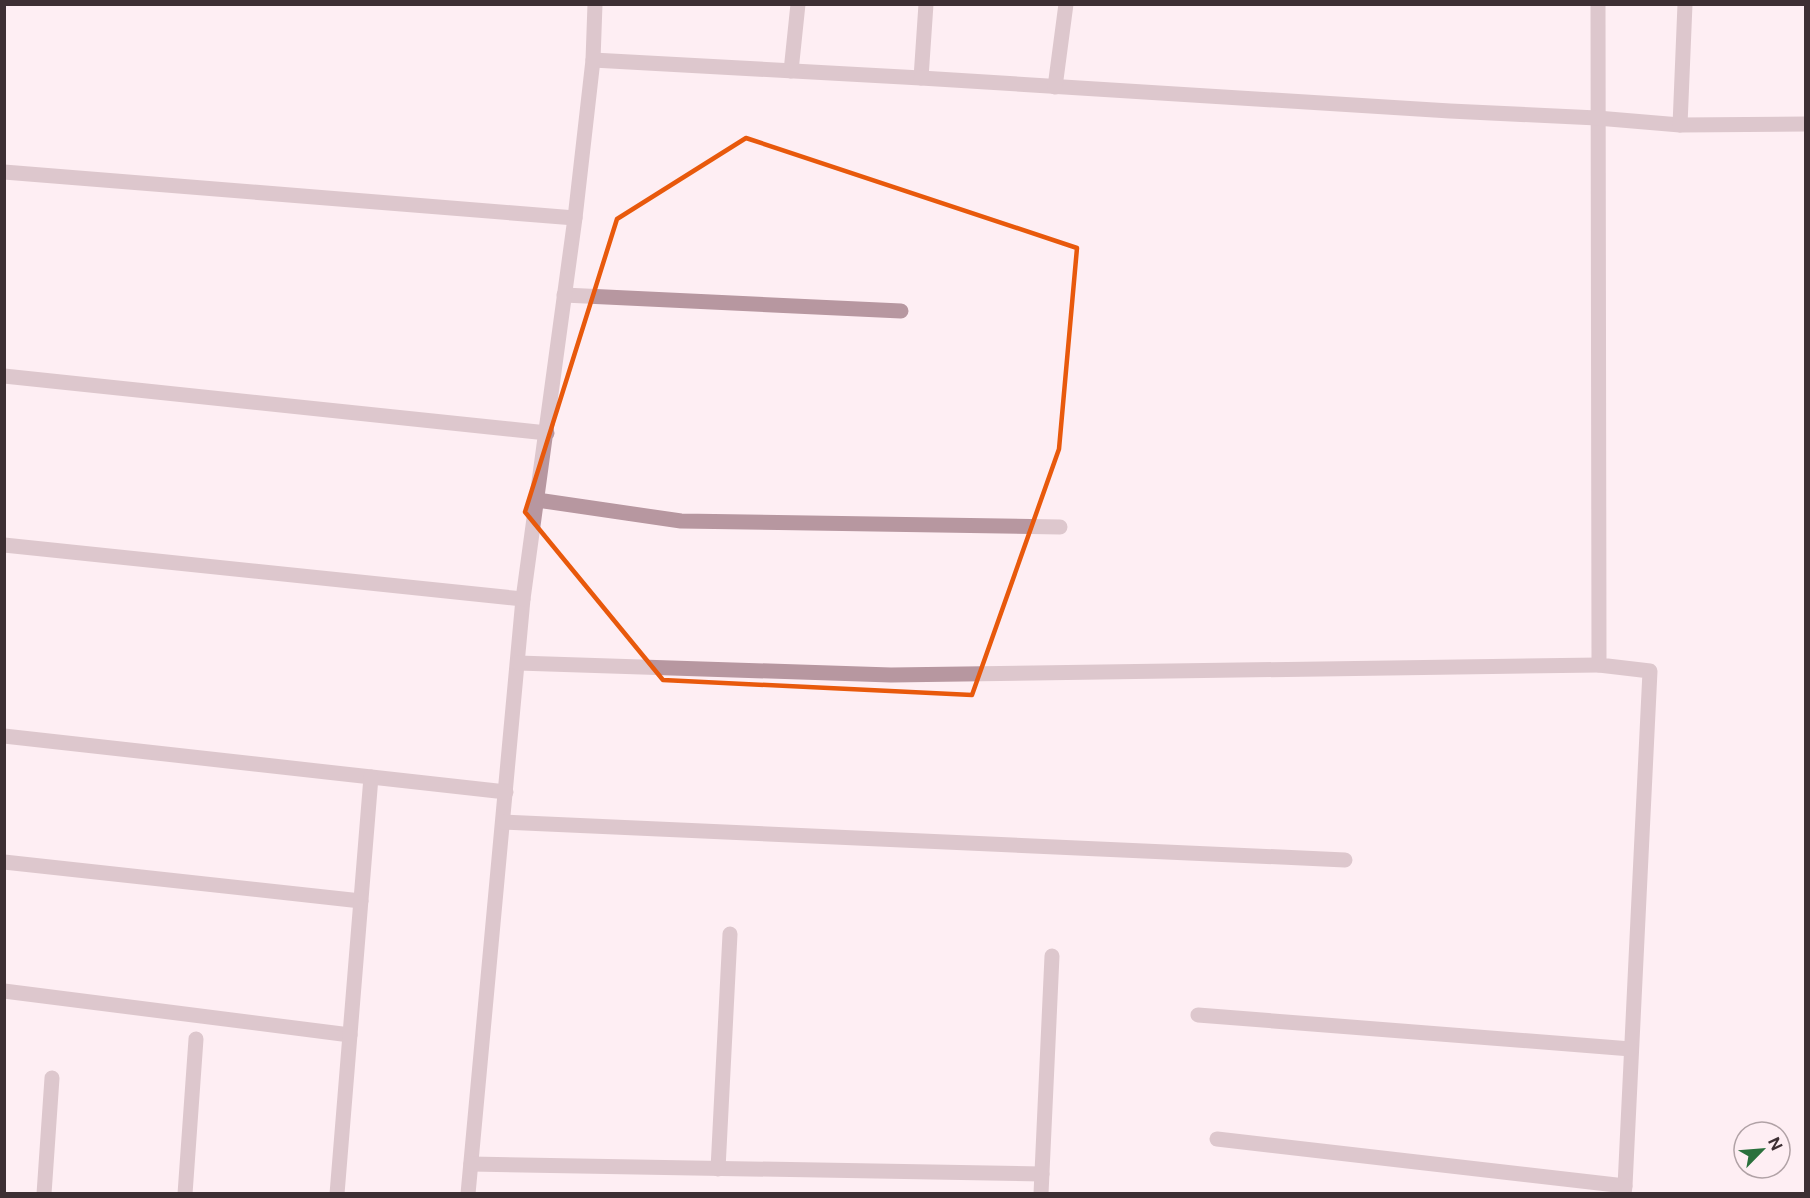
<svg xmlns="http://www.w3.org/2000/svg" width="1810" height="1198" viewBox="0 0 1810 1198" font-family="'Public Sans',sans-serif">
<rect width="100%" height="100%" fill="#feeef3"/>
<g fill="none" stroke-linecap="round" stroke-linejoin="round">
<!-- minor -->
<g stroke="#b797a0" stroke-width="15">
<path d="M1598 4 1599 665 1650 671 1625 1186"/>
<path d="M593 60 921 78 926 4"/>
<path d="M791 71 798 4"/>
<path d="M921 78 1450 111 1597 118 1680 125 1806 124"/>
<path d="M1055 87 1066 4"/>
<path d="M1680 125 1685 4"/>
<path d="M4 172 575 218"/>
<path d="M564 295 901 311"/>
<path d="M4 376 547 433"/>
<path d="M537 500 681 521 1060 527"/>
<path d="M4 545 523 599 468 1194"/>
<path d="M523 599 575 218 593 60 595 4"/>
<path d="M518 663 891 675 1599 665"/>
<path d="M4 736 506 792"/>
<path d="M503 822 1345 860"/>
<path d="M4 862 361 901"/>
<path d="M4 991 350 1035"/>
<path d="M1198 1015 1631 1049"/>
<path d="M1217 1139 1625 1186 1624 1194"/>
<path d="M471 1164 1042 1174"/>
<path d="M718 1169 730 934"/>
<path d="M44 1194 52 1078"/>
<path d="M185 1194 196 1039"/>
<path d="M337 1194 371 777"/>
<path d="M1041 1194 1052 956"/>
</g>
</g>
<!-- marked area -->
<path d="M0 0H1810V1198H0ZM746 138 1077 248 1059 449 972 695 663 680 525 512 617 219Z" fill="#feeef3" fill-opacity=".55" fill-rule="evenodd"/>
<path fill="none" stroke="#e8590c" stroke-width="4.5" stroke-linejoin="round" d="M746 138 1077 248 1059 449 972 695 663 680 525 512 617 219Z"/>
<!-- border -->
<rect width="1810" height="1198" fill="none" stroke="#3d2f33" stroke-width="12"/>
<!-- north arrow -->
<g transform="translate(1762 1150) rotate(65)"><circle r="28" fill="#feeef3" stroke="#b1a2a6" stroke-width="1.5"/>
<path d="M0-4.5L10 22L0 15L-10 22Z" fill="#2a703c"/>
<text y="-9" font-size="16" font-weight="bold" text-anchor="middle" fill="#3d2f33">N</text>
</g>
</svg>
